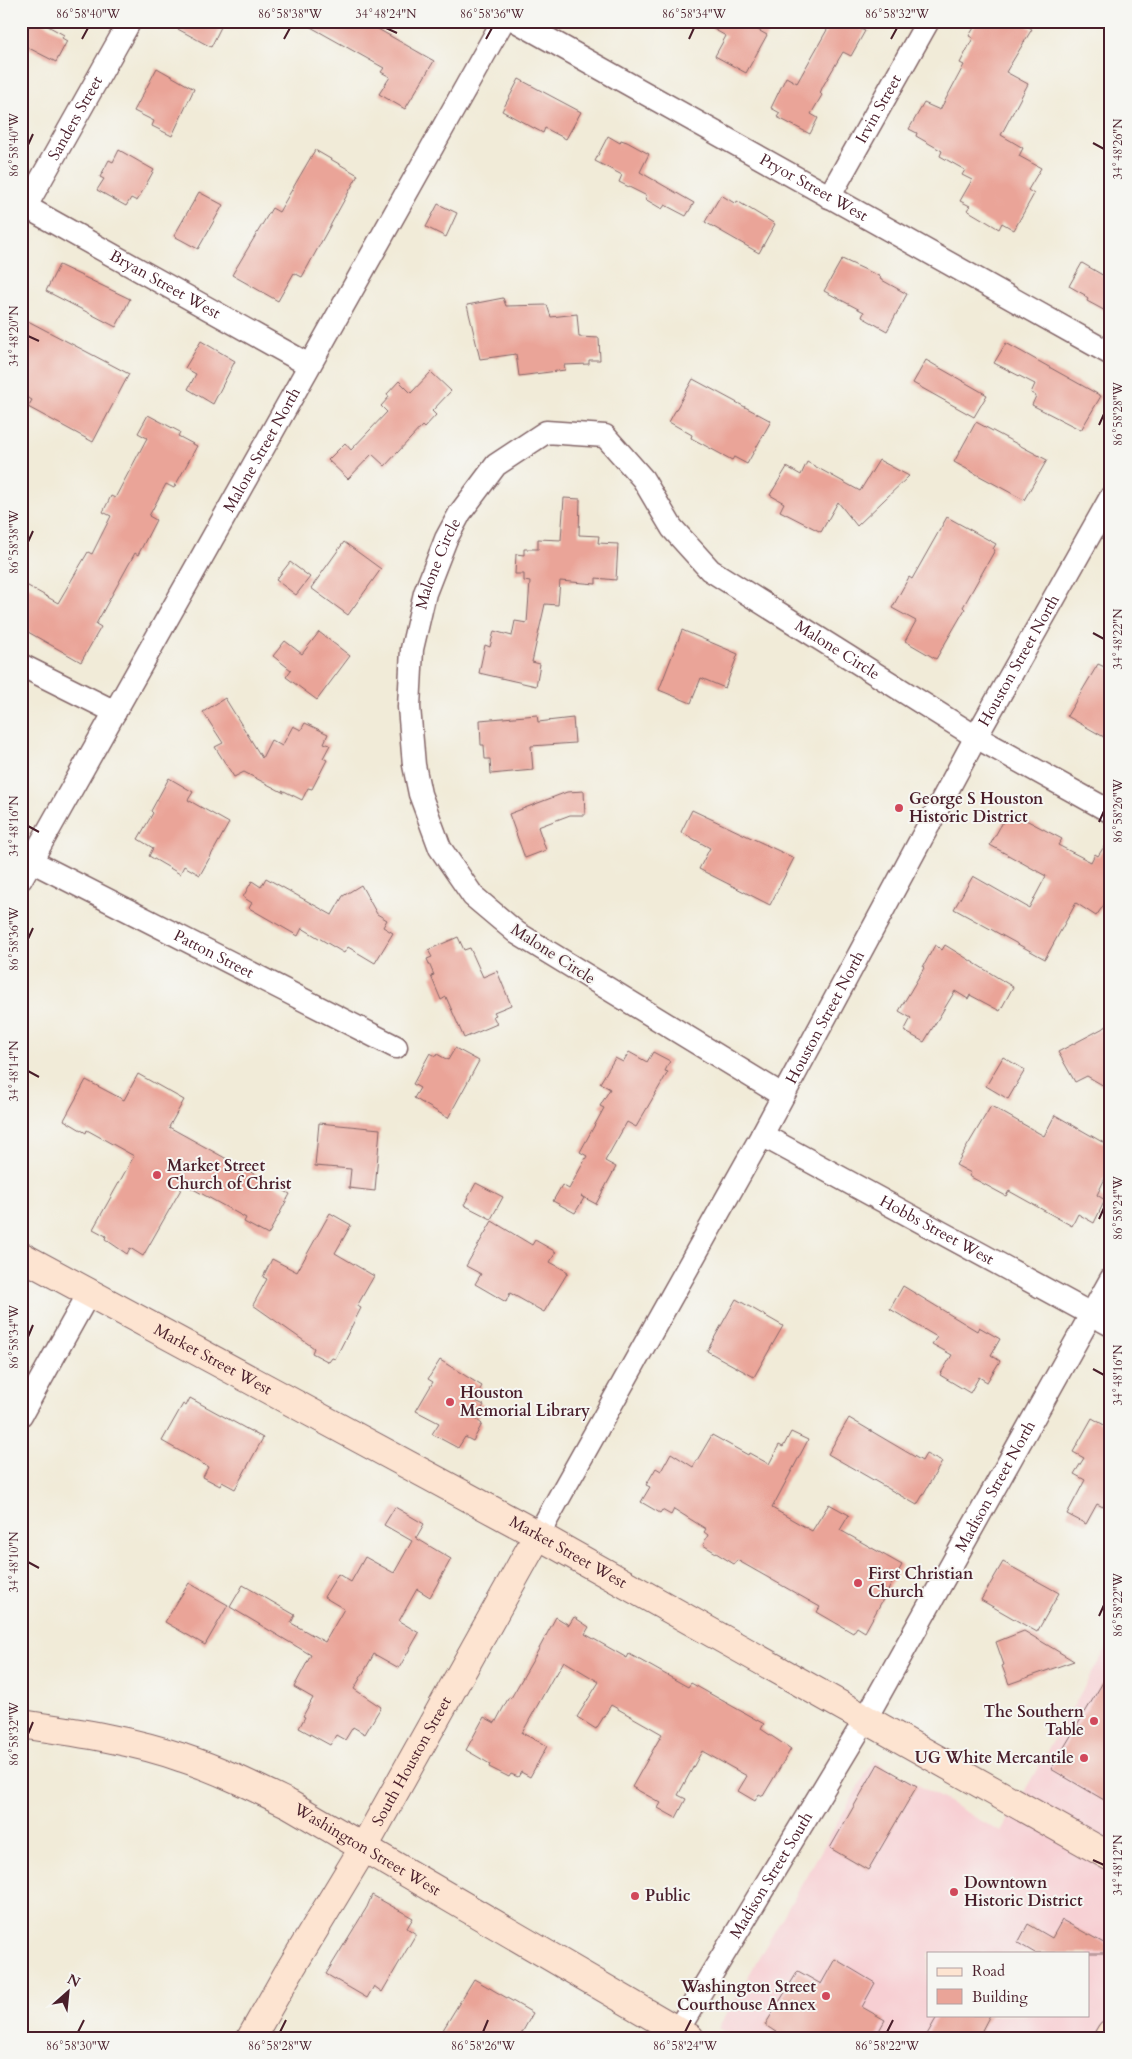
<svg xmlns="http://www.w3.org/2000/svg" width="1132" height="2059" viewBox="0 0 1132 2059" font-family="Cardo,serif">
<rect width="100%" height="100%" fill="#f6f6f2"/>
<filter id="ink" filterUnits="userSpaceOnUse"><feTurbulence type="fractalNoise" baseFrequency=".02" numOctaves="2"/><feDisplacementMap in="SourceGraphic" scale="10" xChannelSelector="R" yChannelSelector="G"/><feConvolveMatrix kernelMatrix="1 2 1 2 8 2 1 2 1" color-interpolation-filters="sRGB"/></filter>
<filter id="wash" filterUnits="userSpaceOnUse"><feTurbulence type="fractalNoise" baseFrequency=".0096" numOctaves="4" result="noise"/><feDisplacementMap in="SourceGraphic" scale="20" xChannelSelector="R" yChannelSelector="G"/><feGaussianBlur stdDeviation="1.12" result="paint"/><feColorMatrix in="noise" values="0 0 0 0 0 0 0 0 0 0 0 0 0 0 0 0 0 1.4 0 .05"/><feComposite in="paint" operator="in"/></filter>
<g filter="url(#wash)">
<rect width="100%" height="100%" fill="#f1ebd8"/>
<!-- built -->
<path fill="#f7cfd3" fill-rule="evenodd" d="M1111 1640V2038H736L718 2028 874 1760 1001 1832ZM928 1953H1088V2015H928Z"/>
<g id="blocks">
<!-- building -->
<g fill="#eaa498">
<path d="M32 21H39L64 35 62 38 67 41 56 62 21 44V40Z"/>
<path d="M163 21H224L211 47Z"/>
<path d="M300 21H364L434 61 405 109 379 94 390 77 381 72 384 68Z"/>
<path d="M699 21H763L758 30 767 35 746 73 715 56 726 36Z"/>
<path d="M832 21H864L860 29 865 31 851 56 843 52 823 86 820 93 822 95 811 114 818 118 810 134 777 117 780 113 771 108 786 77 797 83Z"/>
<path d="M978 21H1019L1032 29 1006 72 1028 84 1001 135 1023 148 1019 156 1041 168 1028 190 1034 194 1014 230 1002 223 999 229 967 210 970 206 960 201 972 180 962 175 965 170 940 156 942 151 916 136 917 133 909 129 924 103 940 110 964 65 960 63 973 38 969 36Z"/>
<path d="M157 68 194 89 172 136 152 126 154 121 134 111Z"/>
<path d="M519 79 581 112 566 139 545 128 543 133 502 111Z"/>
<path d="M608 136 620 143 621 140 627 142 649 154 640 172 694 203 686 216 665 205 662 209 645 199 647 196 619 182 622 175 595 161Z"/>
<path d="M119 150 154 170 137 201 131 198 126 206 97 190 104 179 100 177 109 160 113 162Z"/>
<path d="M315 150 358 175 302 277 294 273 278 301 232 275 272 208 279 212Z"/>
<path d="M199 192 223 205 198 249 174 236Z"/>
<path d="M721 195 736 204 737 201 775 224 759 253 705 222Z"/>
<path d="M438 204 457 213 446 237 426 227Z"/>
<path d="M842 259 881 277 880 279 907 294 887 331 862 317 864 312 824 291Z"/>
<path d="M1082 263 1111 280V314L1087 301 1088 299 1084 296 1085 295 1069 286Z"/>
<path d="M59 265 130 299 116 327 46 291Z"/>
<path d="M503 298 506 306 547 305 551 317 577 314 579 337 599 338 600 360H589V364L564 365 565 370 519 376 516 354 480 359 467 305Z"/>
<path d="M28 321 129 374 93 442 28 407 32 400 21 394V333Z"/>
<path d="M201 341 235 361 213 404 188 389 196 374 185 368Z"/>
<path d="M1006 343 1101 396 1081 430 1032 405 1036 396 1031 393 1035 384 994 363Z"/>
<path d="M926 360 987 395 974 417 913 383Z"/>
<path d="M431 372 451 391 432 411 436 415 424 428 422 426 385 466 372 454 348 479 328 460 345 443 351 450 387 412 381 406 389 397 387 394 399 381 411 393Z"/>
<path d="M693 379 771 421 747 464 734 457 732 460 691 438 692 435 669 422Z"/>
<path d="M148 415 180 432 178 436 197 446 174 488 166 484 149 516 156 520 138 555 135 553 96 624 101 627 81 662 28 632V631L21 627V582L58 603 88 552 92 554 111 516 103 512 111 496 115 498 147 438 138 433Z"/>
<path d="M976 422 1047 460 1024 500 954 462Z"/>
<path d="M879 460 909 476 857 526 838 502 821 532 780 511 784 503 770 495 787 467 801 475 807 462 860 491Z"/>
<path d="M564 498 580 499 579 535 599 536 598 543 618 544 616 580 596 578V584L560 581 558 605 545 604 532 662 540 664 536 686 479 673 485 645 490 647 494 631 512 636 515 621 527 623 530 582 524 581V574H515L516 554 524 555V549H538V539L561 540Z"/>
<path d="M947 517 996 544 993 549 995 550 963 607 965 609 936 659 905 641 916 621 892 608 909 577 912 579Z"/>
<path d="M344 542 381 569 348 615 311 588Z"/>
<path d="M290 562 310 577 296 595 276 580Z"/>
<path d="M682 630 738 654 725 688 701 678 691 703 659 690Z"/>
<path d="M319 632 350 656 317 700 286 677 291 670 273 656 285 641 302 654Z"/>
<path d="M1098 664 1111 670V741L1067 716Z"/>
<path d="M225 698 262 758 271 740 282 746 293 726 301 730 305 723 328 734 324 743 330 745 323 758 327 760 312 789 308 788 302 800 282 790 284 793 244 772 234 777 215 747 223 743 203 712Z"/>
<path d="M537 715 538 722 573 718 575 743 531 746 533 770 491 774 490 759H485L484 745H481L480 720Z"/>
<path d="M169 778 193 792 188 800 229 823 200 875 184 866 180 874 149 856 153 848 138 839 153 813 151 811Z"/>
<path d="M584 791 585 815H570L538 827 546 850 525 858 509 814 567 792Z"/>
<path d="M692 810 794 858 770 905 699 869 710 848 681 832Z"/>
<path d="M1009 811 1062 839 1058 845 1091 862 1095 854 1098 856 1111 836V895L1096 916 1076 903 1045 959 954 909 973 876 1029 908 1046 876 990 845Z"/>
<path d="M266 878 332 915 343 896 361 885 377 914 387 920 383 927 393 933 375 963 348 947 344 953 302 928 298 936 249 908 252 903 243 897 252 881 261 887Z"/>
<path d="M458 937 464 950 470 948 483 977 497 971 511 1005 494 1012 496 1015 493 1016 497 1024 464 1038 446 997 441 1000 431 976 434 975 427 959 432 957 428 950Z"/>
<path d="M935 945 942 950 945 945 1013 987 1000 1011 970 995 968 999 955 991 924 1042 904 1031 911 1018 899 1011 924 968 923 967Z"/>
<path d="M1111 1024V1090L1087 1076 1075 1082 1058 1052Z"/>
<path d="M455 1048 479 1061 448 1118 414 1098 420 1088 413 1084 430 1053 436 1056 437 1054 448 1060Z"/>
<path d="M629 1052 647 1062 653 1052 670 1061 665 1071 668 1072 636 1127 627 1122 605 1161 616 1167 596 1204 581 1196 584 1198 575 1213 553 1201 562 1185 569 1189 587 1156 580 1152 604 1108 600 1106 610 1089 600 1083 615 1058 623 1062Z"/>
<path d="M1003 1057 1025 1070 1008 1099 986 1086Z"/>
<path d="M138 1074 184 1100 169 1127 290 1194 268 1235 244 1222 246 1218 184 1184 143 1256 130 1248 127 1254 105 1239 106 1236 93 1229 134 1156 87 1130 86 1133 64 1120 86 1080 124 1100Z"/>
<path d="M991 1106 1044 1136 1055 1115 1111 1147V1166L1097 1195 1105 1200 1094 1223 1078 1214 1072 1226 1009 1191 1006 1196 969 1176 971 1173 956 1165Z"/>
<path d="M319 1123 380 1129 375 1191 349 1188 351 1169 315 1166Z"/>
<path d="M476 1183 503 1197 491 1219 464 1205Z"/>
<path d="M330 1213 351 1225 335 1253 374 1276 357 1306 361 1308 335 1359 332 1358 329 1362 312 1353 314 1348 253 1305 267 1279 263 1277 272 1259 297 1272Z"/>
<path d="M492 1221 532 1245 535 1240 556 1252 550 1262 568 1272 544 1312 510 1293 506 1302 475 1284 481 1274 466 1266Z"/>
<path d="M903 1286 977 1331 979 1327 1000 1339 991 1355 1000 1361 987 1382 979 1377 970 1393 940 1375 952 1355 932 1344 937 1337 890 1309Z"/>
<path d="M736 1299 783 1326 754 1377 707 1351Z"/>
<path d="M440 1360 482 1386 474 1400 484 1405 476 1419 482 1424 473 1441 465 1437 458 1448 432 1434 439 1423 416 1411 433 1382 428 1379Z"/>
<path d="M190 1398 263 1438 235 1489 222 1482 220 1486 203 1477 208 1467 162 1441 183 1404 186 1406Z"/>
<path d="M849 1418 922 1461 926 1454 942 1462 917 1505 828 1454Z"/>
<path d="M1092 1418 1111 1429V1493L1103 1507 1097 1504 1086 1524 1067 1514 1085 1480 1074 1474 1084 1458 1073 1452Z"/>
<path d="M791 1432 808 1440 772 1508 812 1531 829 1504 849 1515 840 1530 902 1565 865 1632 857 1627 853 1633 817 1612 820 1607 737 1560 734 1564 703 1545 708 1535 704 1532 706 1529 674 1509 671 1515 662 1510 660 1513 641 1502 650 1487 646 1485 656 1468 661 1471 671 1453 693 1467 712 1435 748 1455 749 1453 769 1464 779 1445 783 1447Z"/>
<path d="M395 1507 424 1524 416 1538 451 1559 430 1597 417 1589 399 1621 419 1633 399 1668 374 1654 354 1689 381 1707 365 1734 353 1727 345 1740 336 1735 330 1745 299 1728 305 1717 303 1716 313 1698 294 1687 311 1655 230 1607 243 1585 295 1615 291 1623 325 1642 344 1609 324 1597 338 1574 351 1582 365 1557 394 1573 412 1541 384 1525Z"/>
<path d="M1003 1562 1059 1593 1037 1632 981 1600Z"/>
<path d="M189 1583 228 1605 205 1645 165 1622Z"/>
<path d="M556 1617 569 1625 574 1617 589 1627 585 1634 627 1658 629 1654 688 1687 691 1683 764 1724 761 1729 791 1749 763 1796 759 1794 755 1801 738 1791 747 1776 702 1751 678 1795 686 1799 676 1818 658 1808 661 1803 632 1787 662 1734 611 1705 596 1729 577 1717 599 1682 564 1661 556 1675 555 1674 522 1733 547 1746 530 1777 521 1772 518 1777 511 1774 509 1777 489 1767 490 1764 466 1750 484 1717 495 1723 509 1697 511 1698 533 1660Z"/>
<path d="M1024 1631 1074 1661 1009 1684 1002 1666 1004 1665 996 1642Z"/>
<path d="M1111 1669V1804L1051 1769Z"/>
<path d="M878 1764 917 1786 868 1870 830 1848Z"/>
<path d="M372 1895 413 1918 407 1928 416 1934 382 1992 374 1986 367 1998 326 1974 367 1907Z"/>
<path d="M1062 1920 1111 1947V1953H1035L1018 1943 1028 1924 1052 1938Z"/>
<path d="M835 1959 875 1983 862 2007 885 2020 875 2038H785L765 2025 798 1971 821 1984Z"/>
<path d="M474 1979 533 2013 519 2038H438Z"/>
<path d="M938 2015H990L978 2038H925Z"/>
</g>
</g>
</g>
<g filter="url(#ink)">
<use href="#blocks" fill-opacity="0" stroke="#846668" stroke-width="1"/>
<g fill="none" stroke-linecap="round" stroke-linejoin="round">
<defs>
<g id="street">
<path id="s1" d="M516 21 1111 354"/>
<path id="s2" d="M829 197 928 21"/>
<path id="s3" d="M21 204 309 365"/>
<path id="s4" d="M21 215 130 21"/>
<path d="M21 665 115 712"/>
<path id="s5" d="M31 861 396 1047"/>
<path id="s6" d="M21 879 503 21"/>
<path id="s7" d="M782 1095 517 933 473 896 440 848 420 794 414 765 409 707 412 649 425 593 446 539 460 513 496 465 546 432 605 436 643 479 672 528 710 570 976 737 1111 812"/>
<path id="s8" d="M762 1135 1111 1325"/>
<path d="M21 1415 89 1293"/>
<path id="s9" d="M538 1535 762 1135 976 737 1111 497"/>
<path id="s10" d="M673 2038 865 1720 1111 1279"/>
</g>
<g id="secondary">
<path id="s11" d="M21 1256 538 1535 1111 1857"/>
<path id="s12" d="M21 1724C75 1732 132 1740 183 1758 220 1770 254 1787 289 1804L690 2038"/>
<path id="s13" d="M251 2038 288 1973 364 1847 538 1535"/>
<path d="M1108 2038 1111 2033"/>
</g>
</defs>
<!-- street casing -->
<use href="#street" stroke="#846668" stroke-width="25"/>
<!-- secondary casing -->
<use href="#secondary" stroke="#846668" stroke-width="30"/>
<!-- street -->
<use href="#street" stroke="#fff" stroke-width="22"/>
<!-- secondary -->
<use href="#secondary" stroke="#fde4d1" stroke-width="28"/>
</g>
</g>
<!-- ticks -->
<path fill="none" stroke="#4a1f2b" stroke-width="2" d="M386 28 397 33M82 39 88 28M284 39 290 28M486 39 492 28M689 39 694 28M891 39 897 28M1093 143 1104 149M28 145 33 134M28 336 39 341M1099 425 1104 414M28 542 33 531M1093 633 1104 639M1099 822 1104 811M28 826 39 832M28 939 33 928M28 1071 39 1077M1099 1219 1104 1208M28 1337 33 1325M1093 1369 1104 1375M28 1562 39 1568M1099 1616 1104 1605M28 1734 33 1722M1093 1860 1104 1865M78 2032 84 2020M280 2032 286 2020M483 2032 488 2020M685 2032 691 2020M887 2032 893 2020"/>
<!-- markers -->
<g fill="#d1495b" stroke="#f6f6f2" stroke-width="2">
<circle cx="899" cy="808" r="5"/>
<circle cx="157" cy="1175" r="5"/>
<circle cx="450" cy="1402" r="5"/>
<circle cx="858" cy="1583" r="5"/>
<circle cx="1094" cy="1721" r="5"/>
<circle cx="1084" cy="1758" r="5"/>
<circle cx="954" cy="1892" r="5"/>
<circle cx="635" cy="1896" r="5"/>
<circle cx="826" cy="1996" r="5"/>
</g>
<g text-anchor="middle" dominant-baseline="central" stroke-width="4" stroke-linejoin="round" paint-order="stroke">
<!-- street labels -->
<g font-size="16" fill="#4a1f2b" stroke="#f6f6f2">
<text stroke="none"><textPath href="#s2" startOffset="101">Irvin Street</textPath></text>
<text stroke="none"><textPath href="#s4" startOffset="111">Sanders Street</textPath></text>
<text stroke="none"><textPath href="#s1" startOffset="341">Pryor Street West</textPath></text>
<text stroke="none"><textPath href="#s3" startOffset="165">Bryan Street West</textPath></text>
<text stroke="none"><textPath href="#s6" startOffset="492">Malone Street North</textPath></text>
<text stroke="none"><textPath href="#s7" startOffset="719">Malone Circle</textPath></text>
<text stroke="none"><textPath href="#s7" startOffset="1275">Malone Circle</textPath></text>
<text stroke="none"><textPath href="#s9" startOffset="998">Houston Street North</textPath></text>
<text stroke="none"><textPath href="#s5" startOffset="205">Patton Street</textPath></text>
<text transform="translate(553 954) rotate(33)">Malone Circle</text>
<text stroke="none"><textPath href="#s9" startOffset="592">Houston Street North</textPath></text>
<text stroke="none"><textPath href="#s8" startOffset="199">Hobbs Street West</textPath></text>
<text stroke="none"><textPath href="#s11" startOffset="218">Market Street West</textPath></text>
<text stroke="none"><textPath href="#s10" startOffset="639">Madison Street North</textPath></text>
<text stroke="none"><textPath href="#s11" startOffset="622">Market Street West</textPath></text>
<text stroke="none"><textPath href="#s13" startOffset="320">South Houston Street</textPath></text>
<text stroke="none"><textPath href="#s12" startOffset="372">Washington Street West</textPath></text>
<text stroke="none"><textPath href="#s10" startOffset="190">Madison Street South</textPath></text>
</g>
<!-- poi labels -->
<g font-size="16" font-weight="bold" fill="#4a1f2b" stroke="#f6f6f2" text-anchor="start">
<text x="909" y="799">George S Houston<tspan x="909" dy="18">Historic District</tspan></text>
<text x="167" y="1166">Market Street<tspan x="167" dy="18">Church of Christ</tspan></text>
<text x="460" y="1393">Houston<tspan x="460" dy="18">Memorial Library</tspan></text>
<text x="868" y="1574">First Christian<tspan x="868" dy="18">Church</tspan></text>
<text x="1084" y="1712" text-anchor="end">The Southern<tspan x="1084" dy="18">Table</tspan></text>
<text x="1074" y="1758" text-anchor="end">UG White Mercantile</text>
<text x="964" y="1883">Downtown<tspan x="964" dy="18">Historic District</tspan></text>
<text x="645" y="1896">Public</text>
<text x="816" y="1987" text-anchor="end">Washington Street<tspan x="816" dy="18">Courthouse Annex</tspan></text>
</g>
</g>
<!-- margin -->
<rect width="1132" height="2059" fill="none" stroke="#f6f6f2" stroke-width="55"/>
<!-- legend -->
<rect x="927" y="1952" width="162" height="65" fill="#f6f6f2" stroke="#b1a0a2"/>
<rect x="937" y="1968" width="25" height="8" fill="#fde4d1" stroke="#b1a0a2"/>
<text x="972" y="1976" font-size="15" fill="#4a1f2b">Road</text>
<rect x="937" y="1989" width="25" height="15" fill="#eaa498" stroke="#b1a0a2"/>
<text x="972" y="2002" font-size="15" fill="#4a1f2b">Building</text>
<!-- north arrow -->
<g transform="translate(68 1992) rotate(27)" stroke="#f6f6f2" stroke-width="4" paint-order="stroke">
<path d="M0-4L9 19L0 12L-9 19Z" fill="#4a1f2b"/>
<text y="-8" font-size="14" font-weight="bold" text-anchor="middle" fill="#4a1f2b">N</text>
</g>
<rect x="28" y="28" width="1076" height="2004" fill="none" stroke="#4a1f2b" stroke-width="2"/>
<g font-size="12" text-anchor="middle" fill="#4a1f2b">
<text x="88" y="18">86°58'40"W</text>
<text x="290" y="18">86°58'38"W</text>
<text x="386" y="18">34°48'24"N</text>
<text x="492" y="18">86°58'36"W</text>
<text x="694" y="18">86°58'34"W</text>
<text x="897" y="18">86°58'32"W</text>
<text transform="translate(14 145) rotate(-90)" y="4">86°58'40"W</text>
<text transform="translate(1118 149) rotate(-90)" y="4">34°48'26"N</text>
<text transform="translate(14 336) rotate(-90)" y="4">34°48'20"N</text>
<text transform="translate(1118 414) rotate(-90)" y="4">86°58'28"W</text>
<text transform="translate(14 542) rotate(-90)" y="4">86°58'38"W</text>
<text transform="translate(1118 639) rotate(-90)" y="4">34°48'22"N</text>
<text transform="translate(1118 811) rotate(-90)" y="4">86°58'26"W</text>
<text transform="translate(14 826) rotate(-90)" y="4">34°48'16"N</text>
<text transform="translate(14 939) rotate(-90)" y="4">86°58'36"W</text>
<text transform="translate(14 1071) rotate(-90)" y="4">34°48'14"N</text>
<text transform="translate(1118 1208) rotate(-90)" y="4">86°58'24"W</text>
<text transform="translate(14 1337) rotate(-90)" y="4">86°58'34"W</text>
<text transform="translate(1118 1375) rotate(-90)" y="4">34°48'16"N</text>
<text transform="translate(14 1562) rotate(-90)" y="4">34°48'10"N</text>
<text transform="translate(1118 1605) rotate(-90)" y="4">86°58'22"W</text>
<text transform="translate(14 1734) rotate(-90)" y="4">86°58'32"W</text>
<text transform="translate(1118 1865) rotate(-90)" y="4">34°48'12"N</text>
<text x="78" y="2050">86°58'30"W</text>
<text x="280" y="2050">86°58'28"W</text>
<text x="483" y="2050">86°58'26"W</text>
<text x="685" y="2050">86°58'24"W</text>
<text x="887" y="2050">86°58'22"W</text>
</g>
</svg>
